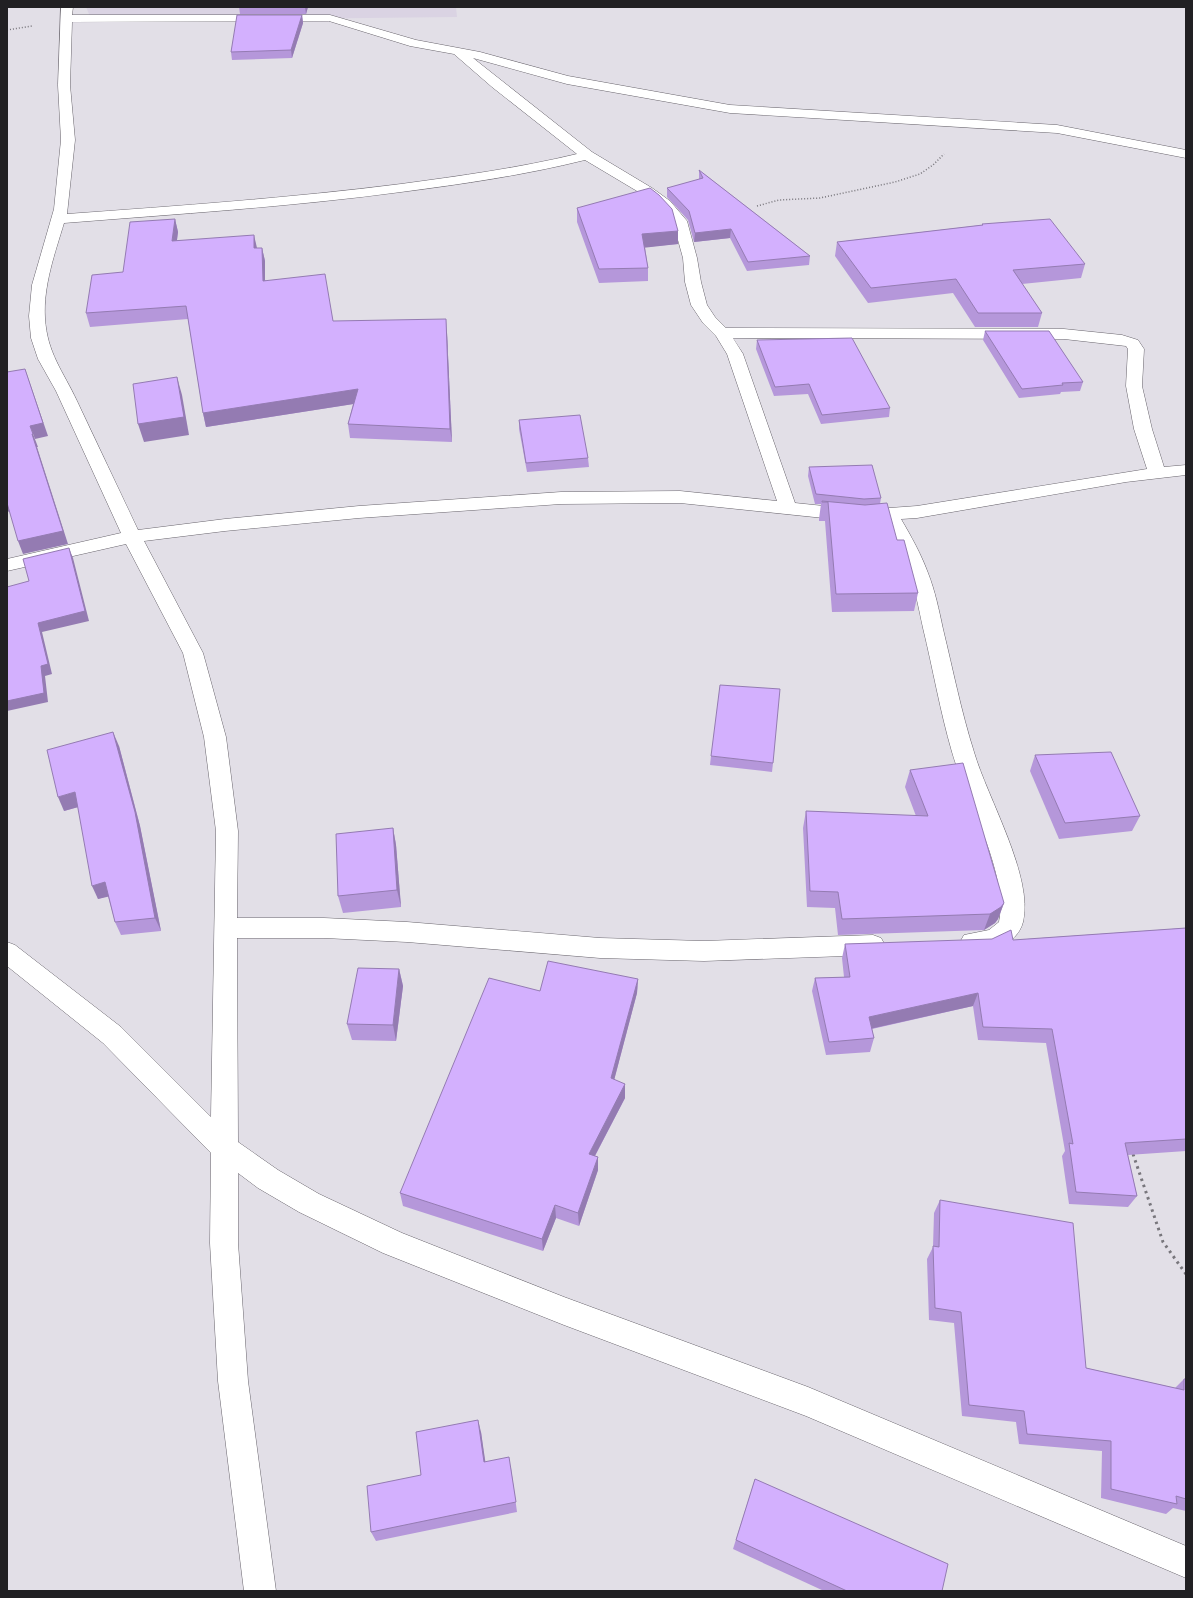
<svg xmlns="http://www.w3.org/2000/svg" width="1193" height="1598" viewBox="0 0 1193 1598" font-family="'Space Grotesk',sans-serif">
<rect width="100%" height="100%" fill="#e2dfe7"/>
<!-- built -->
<path fill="#dad3e3" d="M86 7H456L457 17 92 21Z"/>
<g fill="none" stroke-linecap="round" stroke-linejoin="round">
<defs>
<path id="minor" d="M61 7H73L72 15H330L416 40 480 52 568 76 730 105 1057 125 1186 150V158L1057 133 730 113 567 84 473 58 592 152 652 188 670 201 687 221 697 258 701 282 707 305 715 317 726 328 1064 329 1122 335 1138 340 1144 349 1142 386 1152 429 1164 467 1186 465V475L1126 482 917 518 901 519C911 536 921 554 928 573 935 591 939 610 943 629 953 670 961 711 974 752 987 797 1034 877 1023 922 1017 946 985 956 964 949L960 942 964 935 989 930 999 922C1009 872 966 801 952 752 940 711 933 669 923 628 919 610 916 592 910 575 903 556 894 538 884 520L862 522 680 503 561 504 359 518 225 531 144 541 203 653 226 737 238 831 237 918H324L407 922 600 938 704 941 873 935 881 938 885 945 881 952 873 955 704 961 600 958 407 942 324 938H237L238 1142 278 1170 319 1194 402 1233 564 1297 808 1387 1186 1546V1578L806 1416 564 1325 383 1253 299 1212 258 1188 238 1173V1243L248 1381 276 1591H244L218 1381 210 1243 211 1153 103 1043 7 966V942L15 945 121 1027 211 1117 216 831 204 737 183 653 126 544 7 571V559L121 533 56 391 38 359 31 338 29 316 32 285 54 209 61 140 58 85ZM329 21 410 46 454 54 492 87 577 154C519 168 460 176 401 184 290 198 178 206 67 214L75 140 70 85 72 22ZM585 160 642 194 660 207 673 222 683 258 685 282 691 305 703 323 716 336 727 354 777 501 680 491 561 492 359 506 225 519 138 530C118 487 97 444 77 401 63 371 47 353 45 318 43 286 55 253 64 223 176 214 289 207 401 192 463 184 525 175 585 160ZM733 338 1064 339 1126 346 1128 349 1126 386 1134 429 1147 469 917 506 862 510 795 503 743 354Z"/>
</defs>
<!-- minor casing -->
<use href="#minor" stroke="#69656d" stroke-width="1"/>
<!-- path-far1 -->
<g stroke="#78767c" stroke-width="1.5" stroke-dasharray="1 2" stroke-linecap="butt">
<path d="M7 30 32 26"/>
<path d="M757 206 779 200 820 198 895 182 920 174 933 165 944 154"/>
</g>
<!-- path -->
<path stroke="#78767c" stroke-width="3" stroke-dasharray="2.5 4" stroke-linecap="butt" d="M1133 1154 1163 1242 1186 1274"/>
<!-- minor -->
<use href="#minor" fill="#fff" fill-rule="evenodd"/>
</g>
<!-- wall -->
<g fill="#b597da">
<path d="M239 7H308L306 14H240Z"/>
<path d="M302 15 303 23 292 58 232 60 231 52Z"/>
<path d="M699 170 810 256 809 265 747 271 730 238 694 242 688 220 667 197V188L699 180Z"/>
<path d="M577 208 678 231V244L645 247 648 268V281L599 283 577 222Z"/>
<path d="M175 219 178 232 177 240 257 248H262L265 261V280L333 321 447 333 452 442 350 438 348 424 353 404 206 427 203 413 188 319 90 327 86 313 123 272Z"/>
<path d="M982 224 1085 264 1081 278 1022 284 1042 313 1038 327H975L953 293 868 303 835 256 837 242 982 225Z"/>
<path d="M985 331 1083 382 1080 391 1061 392 1060 394 1019 398 983 340Z"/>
<path d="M757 340 890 408 889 417 821 424 808 394 774 396 756 349Z"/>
<path d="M519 420 588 458 589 467 527 472 519 429Z"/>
<path d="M809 467 881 498 880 504 897 540 918 593 914 611 832 612 825 521H819V519L821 504H815L808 476Z"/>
<path d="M119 746 140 826 161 931 121 935 115 922 108 896 98 899 78 807 64 811Z"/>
<path d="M1035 755 1140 816 1132 831 1059 839 1030 771Z"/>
<path d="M711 756 773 763 772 772 710 765Z"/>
<path d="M910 770 1004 903 998 919 995 923 984 930 838 935 835 908 807 907 803 828 806 811 916 816 905 787Z"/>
<path d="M393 828 396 845 401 907 343 913 338 896Z"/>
<path d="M1186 928V1151L1128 1155 1137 1196 1128 1207 1069 1204 1062 1156 1065 1151 1046 1043 978 1040 973 1006 872 1029 874 1038 870 1052 826 1055 812 991 815 978 844 977 842 958 845 944 1013 940Z"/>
<path d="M399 969 403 986 396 1041 352 1040 347 1024Z"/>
<path d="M638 979 637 993 614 1080 625 1084V1098L595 1156 598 1157V1170L579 1226 556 1218 543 1251 403 1206 400 1193 540 991Z"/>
<path d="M940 1200 1086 1368 1175 1388 1184 1379H1186V1511L1173 1508 1166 1514 1101 1498 1102 1451 1019 1444 1016 1422 962 1416 954 1323 929 1320 927 1259 933 1247 934 1213Z"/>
<path d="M481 1432 485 1462 511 1468 517 1512 376 1541 371 1532 421 1475Z"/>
<path d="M755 1479 942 1591H824L733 1549Z"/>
</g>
<!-- shaded-wall -->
<g fill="#947bb2">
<path d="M305 7H308L306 14Z"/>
<path d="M302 15 303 23 292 58 291 50Z"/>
<path d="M175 219 178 232 175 254 172 241Z"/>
<path d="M731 229 730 238 694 242 695 233Z"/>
<path d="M678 231V244L642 248V234Z"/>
<path d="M254 235 257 248H254Z"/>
<path d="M262 248 265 261V294L263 281Z"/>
<path d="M446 319 447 333 452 442 450 429Z"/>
<path d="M25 369 48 436 35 439 30 426Z"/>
<path d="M177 377 182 395 189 435 144 442 138 424Z"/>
<path d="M358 389 360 403 206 427 203 413Z"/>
<path d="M32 434H33L38 447H37L68 544 23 554 18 541Z"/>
<path d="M7 501 11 511 7 512Z"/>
<path d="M69 548 73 558 89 621 42 632 52 674 45 676 48 702 7 711V701L38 623Z"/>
<path d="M113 732 119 746 140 826 161 931 155 918Z"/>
<path d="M75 792 82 806 64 811 58 797Z"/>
<path d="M393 828 396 845 401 907 397 890Z"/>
<path d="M105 882 111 896 98 899 92 886Z"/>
<path d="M1004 903 998 919 995 923 984 930 990 914Z"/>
<path d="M399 969 403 986 396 1041 393 1025Z"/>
<path d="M638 979 637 993 611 1092V1078Z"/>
<path d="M978 993 973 1006 865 1030 869 1017Z"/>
<path d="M625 1084V1098L589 1167V1154Z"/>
<path d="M598 1157V1170L579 1226 578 1213Z"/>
<path d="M555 1205 556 1218 543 1251 542 1239Z"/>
<path d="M478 1420 481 1432 487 1473 484 1462Z"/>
</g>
<!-- building -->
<g fill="#d3b0fe" stroke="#947bb2">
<path d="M237 15H302L291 50 231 52Z"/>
<path d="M699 170 810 256 748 262 731 229 695 233 689 211 667 188 703 178Z"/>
<path d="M650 188 659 195 672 209 678 231 642 234 648 268 599 269 577 208Z"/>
<path d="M175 219 172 241 254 235V248H262L263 281 325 274 333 321 446 319 450 429 348 424 358 389 203 413 186 306 86 313 92 275 123 272 130 222Z"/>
<path d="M1050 219 1085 264 1013 270 1042 313H978L956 279 871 288 837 242 983 225 982 224Z"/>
<path d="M985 331H1049L1083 382 1062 383 1063 385 1022 389Z"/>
<path d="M852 338 890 408 822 415 809 384 775 387 757 340Z"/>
<path d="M25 369 43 423 30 426 33 434H32L63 531 18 541 7 503V372Z"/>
<path d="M177 377 184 417 138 424 133 384Z"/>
<path d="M580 415 588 458 526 463 519 420Z"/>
<path d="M872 465 881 498 864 499 816 494 809 467Z"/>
<path d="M822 501 865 505 887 503 897 540H904L918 593 836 594 828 502H822Z"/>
<path d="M69 548 85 611 38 623 48 664 41 666 44 693 7 701V587L29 581 23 559Z"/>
<path d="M720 685 780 689 773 763 711 756Z"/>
<path d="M113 732 135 812 155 918 115 922 105 882 92 886 75 792 58 797 47 750Z"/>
<path d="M1111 752 1140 816 1065 823 1035 755Z"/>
<path d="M963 763 1004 903 1001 907 990 914 842 919 838 892 810 891 806 811 928 816 910 770Z"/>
<path d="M393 828 397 890 338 896 336 834Z"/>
<path d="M1186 928V1139L1125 1143 1137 1196 1076 1192 1069 1143 1073 1144 1052 1029 983 1027 978 993 869 1017 874 1038 829 1042 815 978 850 977 845 944 992 939 1011 930 1013 940Z"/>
<path d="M548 961 638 979 611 1078 625 1084 589 1154 598 1157 578 1213 555 1205 542 1239 400 1193 489 978 540 991Z"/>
<path d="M358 968 399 969 393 1025 347 1024Z"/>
<path d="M940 1200 1073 1223 1086 1368 1184 1390V1379H1186V1499L1176 1496 1177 1504 1111 1489V1441L1027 1434 1024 1411 969 1405 961 1312 935 1308 933 1246 939 1247Z"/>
<path d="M478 1420 484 1462 509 1457 516 1502 371 1532 367 1486 421 1475 416 1432Z"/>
<path d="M755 1479 948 1564 942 1591H847L736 1540Z"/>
</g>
<!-- border -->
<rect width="1193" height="1598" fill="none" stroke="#212023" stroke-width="16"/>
</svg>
